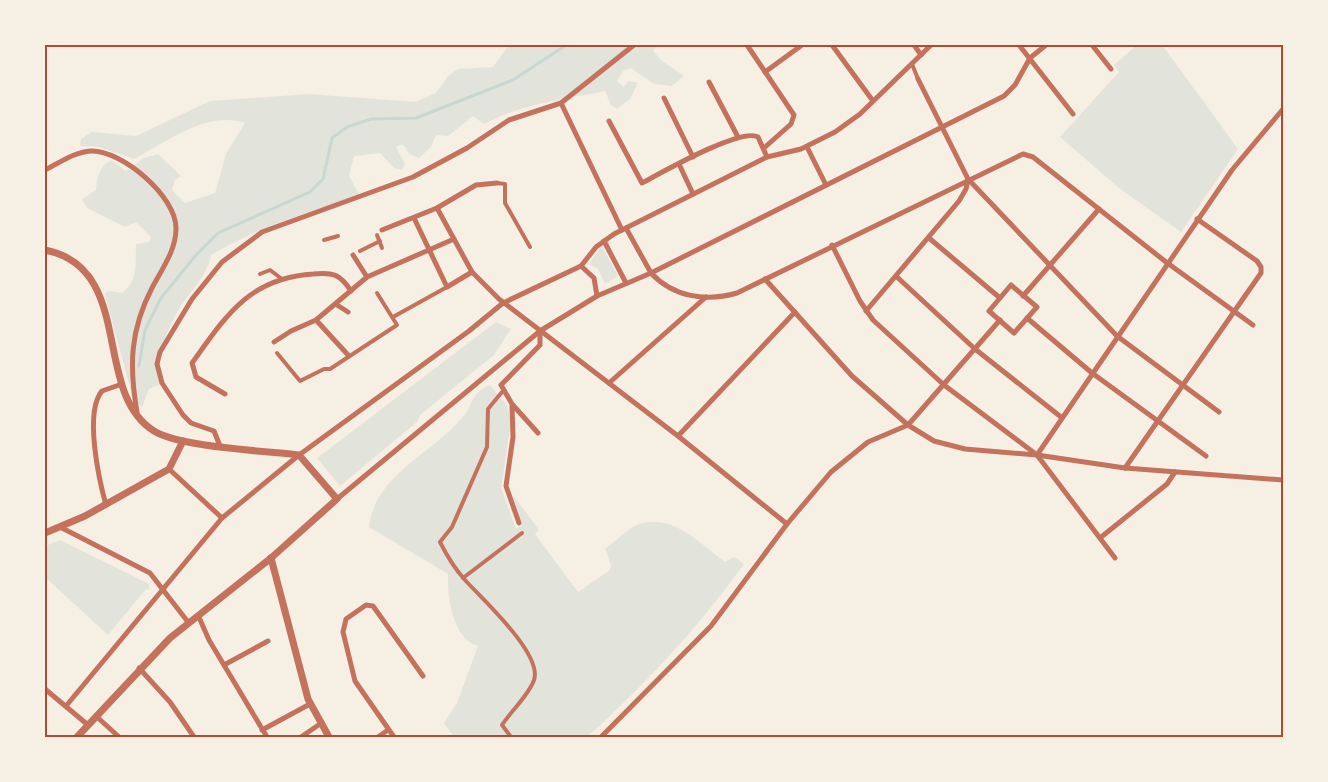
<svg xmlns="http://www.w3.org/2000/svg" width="1328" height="782" viewBox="0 0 1328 782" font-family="Spectral,serif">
<rect width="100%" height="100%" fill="#f6efe4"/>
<!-- green -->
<g fill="#e2e4dc">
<path d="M509 45H657L653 51 661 60 684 76 672 86 654 84 631 68 623 71 617 81 624 87 628 81 638 83 630 99 617 109 611 105 605 91C562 100 524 103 484 124L473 116 448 136 436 135 431 147 419 158 409 154 403 144 396 147 405 164 402 170 394 168 380 153 354 156 349 176 360 196C308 212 259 227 211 255 207 277 189 292 178 311 168 328 161 348 155 367L163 383 149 389 142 407 133 399 105 294 108 291 122 293C139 281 135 262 136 244L149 242 151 237 136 222 125 227 87 208 82 199 96 190C97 177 99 167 111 160L126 171 144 158 158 154 181 176 175 180 172 190 185 203 215 193 226 154 245 123C207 110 166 142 134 159L99 147 80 146 81 139 92 132 136 136 210 101 309 94 416 102 436 93 448 76 458 69 493 67Z"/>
<path d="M1137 45H1162L1238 149 1181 232 1119 188 1060 137 1119 72 1114 65Z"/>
<path d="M602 246 618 276 605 284 598 269 589 264Z"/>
<path d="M496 322 511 329 494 355 420 415 418 421 340 486 317 458Z"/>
<path d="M490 385 507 405 511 423 501 488 516 529 522 525 513 495 539 530 535 534 578 592 610 570 611 565 605 549C615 542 628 528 639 524 672 513 700 543 725 562L734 557 744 564C698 628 645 685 587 737H454L444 723 457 703 478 646C453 639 447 597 448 574L369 527C375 475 430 455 461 419 475 404 468 395 490 385Z"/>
<path d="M60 540 149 584V590L146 589 108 635 45 577V546Z"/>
</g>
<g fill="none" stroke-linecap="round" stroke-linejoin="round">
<!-- stream -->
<path stroke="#c9d6d2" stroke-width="3" d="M139 366 145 330 161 298 196 255 218 233 310 192 323 179 332 138 347 127 371 119 416 118 513 80 566 45"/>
<!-- pedestrian -->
<g stroke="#c5725c" stroke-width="4">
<path d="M912 64 918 79"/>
<path d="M497 183 505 184V203L530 247"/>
<path d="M377 235 382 248"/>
<path d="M324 240 338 236"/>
<path d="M360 251 380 241"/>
<path d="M260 274 270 270 282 279"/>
<path d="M393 317 447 287"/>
<path d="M277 353 300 381 324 369H330L397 325 377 293"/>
<path d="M502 392 488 409 487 447 452 527 440 542C447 556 455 569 465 580 482 599 543 654 534 680 529 695 511 711 502 725L511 737"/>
<path d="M463 578 522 533"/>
</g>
<!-- minor -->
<g stroke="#c5725c" stroke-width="5">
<path d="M747 45 794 115 791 124 764 148"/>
<path d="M832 45 873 101"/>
<path d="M914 45 921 55"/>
<path d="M1019 45 1073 114"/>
<path d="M1092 45 1111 69"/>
<path d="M765 72 802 45"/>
<path d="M918 79 968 179 1117 336 1219 412"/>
<path d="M709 82 738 137"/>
<path d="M664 98 693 157"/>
<path d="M561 103 622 230"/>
<path d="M609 121 642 183C661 173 741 127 758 137L767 157"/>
<path d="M807 147 826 185"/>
<path d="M679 164 693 194"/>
<path d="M45 170C59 163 74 152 91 151 122 150 177 197 176 229 176 250 162 269 152 288 130 330 129 366 137 412"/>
<path d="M437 208 472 272 499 299 678 436 787 524"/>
<path d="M414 218 447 287 472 272"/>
<path d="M626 228 651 273 1004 96 1015 85 1030 58 1046 45"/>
<path d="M382 230 437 208 476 185 497 183"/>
<path d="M929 238 1000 298"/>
<path d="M604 241 626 283"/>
<path d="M832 245 860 301 873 320 944 385 1037 455 1115 558"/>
<path d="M353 255 367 277"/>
<path d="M581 266 594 278 597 296"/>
<path d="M897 277 975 349 1061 417"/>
<path d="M765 279 852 376 908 425 934 441 965 449 1037 455 1125 468 1283 480"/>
<path d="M1011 285 1037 307 1014 333 989 311Z"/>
<path d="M1023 296 1099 209"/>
<path d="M337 305 348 312"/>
<path d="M866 311 959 201 966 189 968 179"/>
<path d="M1027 318 1092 373 1206 456"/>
<path d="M316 320 349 356"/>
<path d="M274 342 291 331 316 320 367 277 454 239"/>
<path d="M609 383 706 297"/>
<path d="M225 394 196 377 192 363C226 316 249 278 313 274 333 272 340 274 351 291"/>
<path d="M512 406 513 437 506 486 519 523"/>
<path d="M538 433 512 404 501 385 540 345V331"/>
<path d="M678 436 795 312"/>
<path d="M220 446 214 431 191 423 183 415 162 383 157 364 160 352 192 299 222 262 262 232 413 177 467 148 509 120 561 103 634 45"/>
<path d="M1037 455 1232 170 1283 109"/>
<path d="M1125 468 1261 273V267L1257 261 1197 219"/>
<path d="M169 469 222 518"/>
<path d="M337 499 540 331 597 296 651 273C673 297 706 302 737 293L1023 154 1033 157 1166 262 1253 325"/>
<path d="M106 505C99 480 84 412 102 391L122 384"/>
<path d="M60 527 150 573 188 622"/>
<path d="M1100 538 1167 484 1175 472"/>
<path d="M198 615 209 640 267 737"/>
<path d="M224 665 268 641"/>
<path d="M139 668 170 702 194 737"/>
<path d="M45 689 88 725"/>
<path d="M66 706 222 518 299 455 469 331 503 303 581 266 596 247 614 234 767 157 801 149 835 132 860 114 931 45"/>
<path d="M96 716 119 737"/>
<path d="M262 730 310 704"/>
<path d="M301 737 320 724"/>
<path d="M378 737 388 730"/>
<path d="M394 737 355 681 343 632 346 619 366 605 373 606 423 676"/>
<path d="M601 737 711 626 787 524 831 472 868 442 908 425 1000 320"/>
</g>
<!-- tertiary -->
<g stroke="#c5725c" stroke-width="7">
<path d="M45 250C136 268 91 392 154 431 179 447 266 451 299 455L337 499 271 558 170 638 77 737"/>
<path d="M45 533 85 516 169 469 183 441"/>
<path d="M271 558 308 699 329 737"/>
</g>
</g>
<!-- border -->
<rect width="1328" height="782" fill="none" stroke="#f6efe4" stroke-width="93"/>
<rect x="46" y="46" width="1236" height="690" fill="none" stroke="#b5482f" stroke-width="2"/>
</svg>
